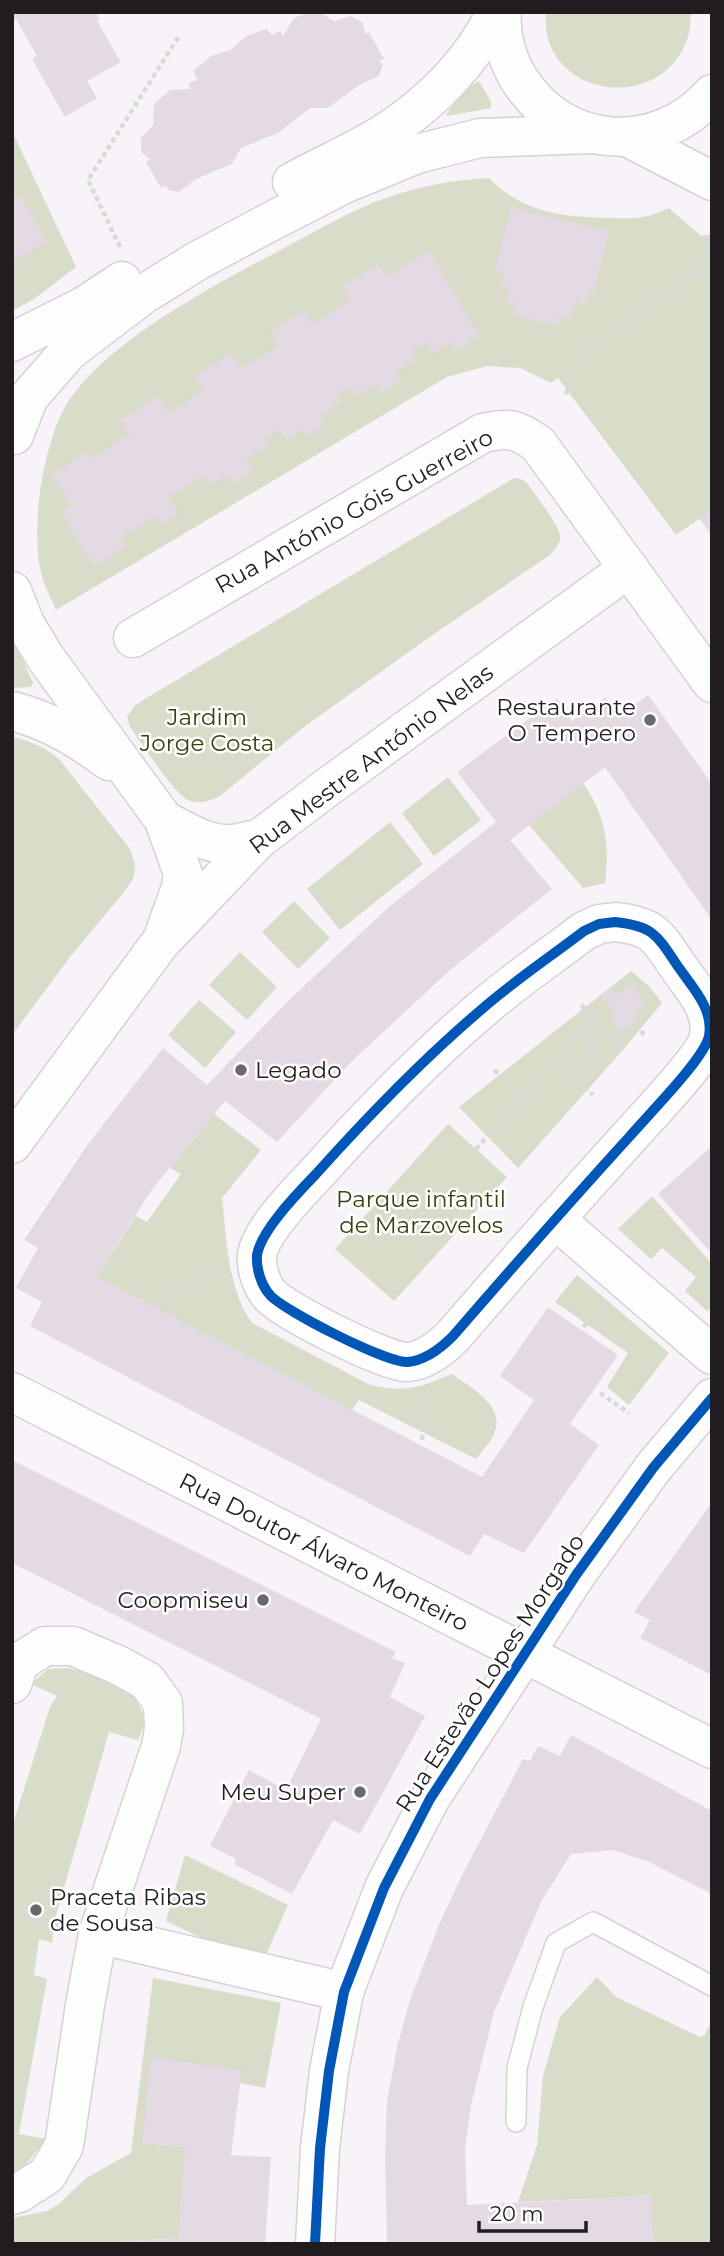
<svg xmlns="http://www.w3.org/2000/svg" width="724" height="2256" viewBox="0 0 724 2256" font-family="Montserrat,sans-serif">
<rect width="100%" height="100%" fill="#f8f3f8"/>
<!-- green -->
<g fill="#d8dcc9">
<path d="M546 12H691V15C690 22 690 30 688 37 662 117 538 97 546 12Z"/>
<path d="M479 81 491 102V108L446 116C449 107 471 84 479 81Z"/>
<path d="M12 131 76 267 34 299 12 311Z"/>
<path d="M489 178C522 213 565 217 610 218 621 218 632 219 643 217 651 216 661 211 669 208L701 236 712 234V510L676 535 558 378 551 383 520 368 487 366 447 377 56 610C52 600 45 588 42 576 30 532 42 451 63 411 98 344 219 283 286 247 318 230 351 210 386 198 420 186 453 180 489 178Z"/>
<path d="M514 478 521 479 527 483C534 493 560 526 560 536 561 543 554 550 550 555L431 636 304 727 220 796C210 801 199 805 188 800 174 794 141 742 130 727L127 717 135 705Z"/>
<path d="M12 637 33 683 31 687 12 688Z"/>
<path d="M12 737C30 740 45 748 59 759L130 849 135 863 134 877 124 892 70 957 12 1035Z"/>
<path d="M448 777 481 820 434 856 402 813Z"/>
<path d="M583 783C605 814 610 845 605 883L583 888 529 825Z"/>
<path d="M390 822 423 864 340 930 307 889Z"/>
<path d="M294 901 330 938 298 969 262 932Z"/>
<path d="M240 952 277 987 247 1020 209 985Z"/>
<path d="M631 971 649 986 662 1003 622 1051 518 1168 459 1107Z"/>
<path d="M199 1000 236 1032 205 1068 168 1035Z"/>
<path d="M214 1114 261 1150 222 1198C227 1241 227 1287 252 1323L370 1385C407 1393 418 1388 452 1374 468 1386 505 1405 495 1431 492 1441 482 1451 476 1459L359 1400 352 1410 96 1277 136 1216 147 1222 181 1174 170 1168Z"/>
<path d="M448 1124 507 1177 394 1301 335 1249Z"/>
<path d="M652 1196 712 1264V1307L707 1311 685 1291 696 1277 662 1248 651 1259 618 1229Z"/>
<path d="M577 1275 669 1353 629 1405 607 1387 628 1353 555 1302Z"/>
<path d="M68 1668 107 1678 132 1692 146 1720 138 1740 109 1732 55 1919 52 1943 39 1939 34 1975 47 1979 19 2134 47 2139 26 2164 12 2174V1827L50 1707 57 1696 31 1684 48 1669Z"/>
<path d="M185 1855 288 1905 261 1966 166 1921Z"/>
<path d="M597 1977 616 1997 700 2037 704 2036 712 2021V2244H653L650 2196 518 2202 537 2145 543 2076 560 2017Z"/>
<path d="M153 1978 281 2003 265 2088 240 2083 142 2143 186 2147 179 2238 89 2244H12V2218L47 2211 59 2204 86 2178 131 2153Z"/>
</g>
<!-- building -->
<g fill="#e4dae4">
<path d="M12 12H96L100 20 97 21 121 62 87 81 97 98 65 117 32 59 37 56 16 19 12 22Z"/>
<path d="M309 12H319L334 21 351 16 363 23 365 34 369 32 384 59 379 61 383 65 379 76 359 85 328 108H310L278 133 241 148 232 164 196 179 179 192 168 190 166 186 161 188 146 162 150 159 141 152V138L153 125 154 104 170 90 191 89 188 84 197 79 193 71 211 56 230 50 245 37 266 29 272 35 280 31 283 36 294 18Z"/>
<path d="M21 196 47 242 12 262V201Z"/>
<path d="M511 208 609 231 593 295 589 294 587 305 576 302 572 319 560 316 558 326 513 315 516 304 505 302 509 287 501 285 504 273 495 271Z"/>
<path d="M429 251 479 336 456 351 451 343 433 354 427 343 412 352 416 361 395 373 401 380 381 393 376 385 357 397 350 387 337 395 341 402 320 415 326 424 307 436 302 431 286 440 279 430 264 440 268 446 246 458 254 471 233 484 228 475 211 485 205 475 168 497 179 513 162 524 156 516 121 537 126 547 93 566 61 512 71 506 52 474 89 451 94 458 129 434 120 420 158 396 167 413 204 390 195 376 231 353 241 368 278 346 270 331 305 311 312 324 351 300 343 286 378 264 387 277Z"/>
<path d="M712 509V536L699 518Z"/>
<path d="M648 695 712 784V920L605 767 510 840 552 889 449 971 352 1061 277 1142 225 1101 153 1188 96 1277 482 1477 534 1400 500 1376 548 1307 618 1355 570 1424 599 1445 524 1553 484 1534 470 1556 30 1326 42 1302 16 1288 38 1248 24 1240 88 1144 163 1048 207 1085 290 999 390 906 496 822 457 772 557 698 572 721 605 697 620 715Z"/>
<path d="M631 984 645 1005 634 1013 639 1019 620 1032 611 1019 615 1016 600 995 611 988 617 995Z"/>
<path d="M712 1146V1254L658 1194Z"/>
<path d="M12 1460 396 1652 392 1658 405 1663 390 1697 425 1716 360 1834 333 1820 292 1894 234 1864 236 1859 210 1846 249 1770 286 1790 321 1719 12 1563Z"/>
<path d="M712 1502V1675L640 1638 650 1620 634 1612Z"/>
<path d="M571 1735 712 1811V1894L649 1862 613 1850 571 1854 541 1902 494 2012 471 2105 465 2150 467 2205 651 2196 653 2244H387L385 2158 387 2101 397 2047 411 1997 439 1925 459 1881 523 1759 530 1761 538 1746 560 1756Z"/>
<path d="M151 2057 242 2070 231 2155 271 2157 265 2244H119V2242L179 2238 186 2147 142 2143Z"/>
</g>
<g fill="none" stroke-linecap="round" stroke-linejoin="round">
<defs>
<path id="lane" d="M516 2122 517 2068 533 2007 556 1943 593 1922 712 1986"/>
<g id="street">
<path d="M12 591 25 624 45 657 164 820 183 874 181 887 165 932"/>
<path d="M133 638 483 433C509 427 517 429 538 444L712 683"/>
<path d="M12 711C49 720 79 739 109 761"/>
<path d="M164 820C185 831 208 846 232 844 241 843 250 840 259 839"/>
<path d="M615 922C653 926 657 935 677 965 691 986 714 1008 709 1036 705 1058 647 1116 630 1136 570 1202 511 1269 453 1336 441 1348 425 1361 407 1362 387 1363 284 1311 270 1295 261 1285 256 1268 257 1255 261 1230 299 1192 316 1174 368 1116 423 1059 482 1009 514 981 550 957 584 931L599 924Z"/>
<path d="M12 1144 160 943 259 839 329 786 629 568"/>
<path d="M555 1219 712 1355"/>
<path d="M12 1684 20 1662 45 1646H73L118 1665 147 1681 163 1703 164 1729 161 1746 98 1934 85 2005 64 2146 47 2175 19 2193 12 2195"/>
<path d="M98 1934 344 1992"/>
</g>
<g id="secondary">
<path d="M292 182C323 165 359 150 388 131 432 102 473 61 496 12"/>
<path d="M12 342 84 306 122 281"/>
<path d="M14 435 29 397 69 351 144 294 197 261 268 223 344 184 417 154 480 138 592 134"/>
<path d="M12 1392 712 1749"/>
<path d="M315 2244 320 2148 329 2071 344 1992 384 1888 430 1799 576 1575 653 1468 712 1398"/>
</g>
<g id="primary">
<path d="M502 12C500 35 507 60 519 79 563 150 657 156 712 94"/>
<path d="M629 138 712 181"/>
</g>
</defs>
<!-- lane casing -->
<use href="#lane" stroke="#d5d1d5" stroke-width="22"/>
<!-- street casing -->
<use href="#street" stroke="#d5d1d5" stroke-width="41"/>
<!-- secondary casing -->
<use href="#secondary" stroke="#d5d1d5" stroke-width="41"/>
<!-- primary casing -->
<use href="#primary" stroke="#d5d1d5" stroke-width="41"/>
<!-- path -->
<g stroke="#dad9da" stroke-width="4.5" stroke-dasharray="5 3.5" stroke-linecap="butt">
<path d="M120 247 88 180 179 36"/>
<path d="M566 394 577 364 587 349 693 274 705 261 709 239"/>
<path d="M592 1018 622 1051"/>
<path d="M580 1031 595 1047 571 1072 593 1095"/>
<path d="M616 1044 636 1026 646 1037"/>
<path d="M494 1070 523 1096"/>
<path d="M476 1149 592 1018 579 1002"/>
<path d="M149 1305 223 1272"/>
<path d="M583 1327 605 1309"/>
<path d="M600 1393 629 1413"/>
<path d="M422 1440 425 1395"/>
<path d="M12 1915 63 1926"/>
</g>
<!-- lane -->
<use href="#lane" stroke="#fefdfe" stroke-width="19"/>
<!-- street -->
<use href="#street" stroke="#fefdfe" stroke-width="38"/>
<!-- secondary -->
<use href="#secondary" stroke="#fefdfe" stroke-width="38"/>
<!-- primary -->
<use href="#primary" stroke="#fefdfe" stroke-width="38"/>
<defs>
<g id="cycleway">
<path d="M615 922C653 926 657 935 677 965 691 986 714 1008 709 1036 705 1058 647 1116 630 1136 570 1202 511 1269 453 1336 441 1348 425 1361 407 1362 387 1363 284 1311 270 1295 261 1285 256 1268 257 1255 261 1230 299 1192 316 1174 368 1116 423 1059 482 1009 514 981 550 957 584 931L599 924Z"/>
<path d="M315 2244 320 2148 329 2071 344 1992 384 1888 430 1799 576 1575 653 1468 712 1398"/>
</g>
</defs>
<!-- cycleway casing -->
<use href="#cycleway" stroke="#fff" stroke-width="15"/>
<!-- cycleway -->
<use href="#cycleway" stroke="#0057b8" stroke-width="10"/>
</g>
<!-- markers -->
<g fill="#6c676b" stroke="#fff" stroke-width="2.5">
<circle cx="650" cy="720" r="7"/>
<circle cx="241" cy="1070" r="7"/>
<circle cx="263" cy="1600" r="7"/>
<circle cx="360" cy="1792" r="7"/>
<circle cx="36" cy="1910" r="7"/>
</g>
<g text-anchor="middle" dominant-baseline="central" stroke-width="5" stroke-linejoin="round" paint-order="stroke">
<!-- street labels -->
<g font-size="23" fill="#201c1f" stroke="#fff">
<text transform="translate(354 511) rotate(-29)">Rua António Góis Guerreiro</text>
<text transform="translate(371 759) rotate(-37)">Rua Mestre António Nelas</text>
<text transform="translate(324 1552) rotate(27)">Rua Doutor Álvaro Monteiro</text>
<text transform="translate(490 1673) rotate(-57)">Rua Estevão Lopes Morgado</text>
</g>
<!-- poi labels -->
<g font-size="23" fill="#201c1f" stroke="#fff" text-anchor="end">
<text x="636" y="707">Restaurante<tspan x="636" dy="26">O Tempero</tspan></text>
<text x="255" y="1070" text-anchor="start">Legado</text>
<text x="249" y="1600">Coopmiseu</text>
<text x="346" y="1792">Meu Super</text>
<text x="50" y="1897" text-anchor="start">Praceta Ribas<tspan x="50" dy="26">de Sousa</tspan></text>
</g>
<!-- park labels -->
<g font-size="23" fill="#36420b" stroke="#fff">
<text x="207" y="717">Jardim<tspan x="207" dy="26">Jorge Costa</tspan></text>
<text x="421" y="1199">Parque infantil<tspan x="421" dy="26">de Marzovelos</tspan></text>
</g>
</g>
<!-- border -->
<rect width="724" height="2256" fill="none" stroke="#201c1f" stroke-width="28"/>
<!-- scale -->
<path d="M479 2221v10h107v-10" fill="none" stroke="#201c1f" stroke-width="3.5"/>
<text x="490" y="2221" font-size="21" fill="#201c1f" stroke="#ffffff" stroke-width="5" paint-order="stroke">20 m</text>
</svg>
